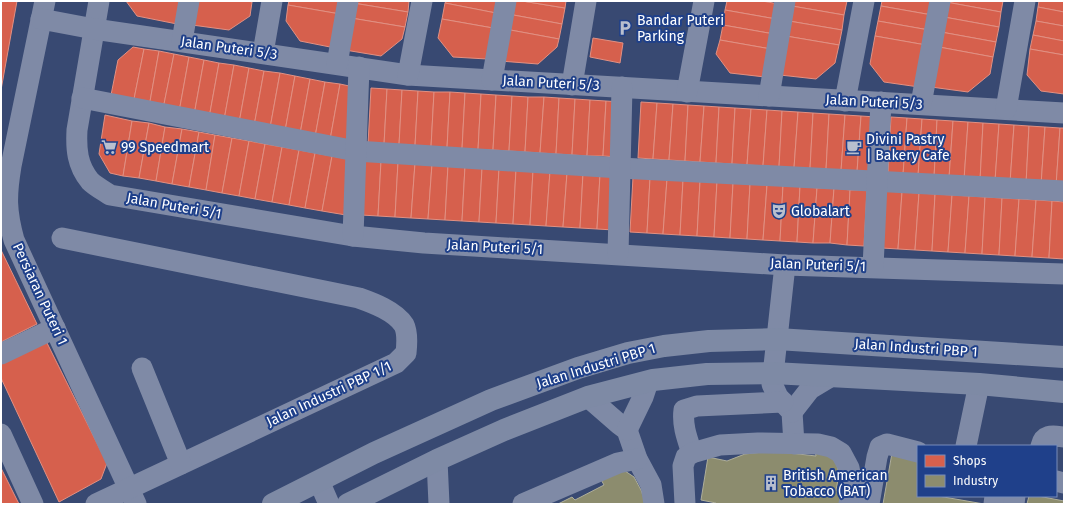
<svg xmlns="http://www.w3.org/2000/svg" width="1065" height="505" viewBox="0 0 1065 505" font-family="'Fira Sans',sans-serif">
<rect width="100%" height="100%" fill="#384972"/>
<!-- shops -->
<g fill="#d6604d" stroke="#e29082">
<path d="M1 1H17L1 90Z"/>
<path d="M126 1H181L177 24 137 16Z"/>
<path d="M196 1H248L252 2 250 16 229 30 192 25Z"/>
<path d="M289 1H343L340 14 288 5Z"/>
<path d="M354 1H409L408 12 353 3Z"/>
<path d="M446 1H498L496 13 445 3Z"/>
<path d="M510 1H522L565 8 562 24 508 14Z"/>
<path d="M522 1H566L565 8Z"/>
<path d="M727 1H762L779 4 776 19 725 10Z"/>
<path d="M792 1H847L844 15 792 6Z"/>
<path d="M882 1H934L932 15 881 6Z"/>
<path d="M947 1H1003L1001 12 946 2Z"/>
<path d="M1039 1H1064V12L1038 7Z"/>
<path d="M946 2 1001 12 999 27 944 17Z"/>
<path d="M353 3 408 12 405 27 351 18Z"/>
<path d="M445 3 496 13 493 28 442 19Z"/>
<path d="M288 5 340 14 335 48 300 41 286 21Z"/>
<path d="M792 6 844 15 842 30 789 21Z"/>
<path d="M881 6 932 15 929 30 878 21Z"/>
<path d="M1038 7 1064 12V26L1036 21Z"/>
<path d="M725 10 776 19 774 34 723 25Z"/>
<path d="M508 14 562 24 559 39 505 29Z"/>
<path d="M944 17 999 27 996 42 941 32Z"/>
<path d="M351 18 405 27 402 39 381 56 345 50Z"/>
<path d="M442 19 493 28 487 59 453 57 438 38Z"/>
<path d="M789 21 842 30 839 45 786 36Z"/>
<path d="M878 21 929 30 926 45 875 36Z"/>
<path d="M1036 21 1064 26V41L1033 35Z"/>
<path d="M723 25 774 34 771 49 720 40Z"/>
<path d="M505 29 559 39 557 47 538 64 500 61Z"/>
<path d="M941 32 996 42 993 57 939 47Z"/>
<path d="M1033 35 1064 41V55L1030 49Z"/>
<path d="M786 36 839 45 835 63 816 79 780 75Z"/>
<path d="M875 36 926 45 919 87 884 82 870 64Z"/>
<path d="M593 38 623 43 620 63 590 57Z"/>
<path d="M720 40 771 49 765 77 730 73 716 54Z"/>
<path d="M133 47 144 49 133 104 110 100 118 60Z"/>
<path d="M939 47 993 57 990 74 968 92 931 87Z"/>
<path d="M144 49 159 51 149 107 133 104Z"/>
<path d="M1030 49 1064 55V94L1041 91 1027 75Z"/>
<path d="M159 51 174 54 163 109 149 107Z"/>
<path d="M174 54 189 57 179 112 163 109Z"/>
<path d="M189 57 204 60 194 115 179 112Z"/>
<path d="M204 60 219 63 209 118 194 115Z"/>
<path d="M219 63 234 65 224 120 209 118Z"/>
<path d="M234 65 249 68 239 123 224 120Z"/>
<path d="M249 68 264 71 254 126 239 123Z"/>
<path d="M264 71 280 73 270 128 254 126Z"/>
<path d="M280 73 295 76 285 131 270 128Z"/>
<path d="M295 76 310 79 300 134 285 131Z"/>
<path d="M310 79 325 82 315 137 300 134Z"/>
<path d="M325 82 340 84 330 140 315 137Z"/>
<path d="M340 84 354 87 349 142 330 140Z"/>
<path d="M371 88 387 89 384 145 368 144Z"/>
<path d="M387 89 402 90 399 145H384Z"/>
<path d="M402 90 418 91 415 146 399 145Z"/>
<path d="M418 91 434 92 431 147 415 146Z"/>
<path d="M434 92H450L447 148 431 147Z"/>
<path d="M450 92 465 93 462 149 447 148Z"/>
<path d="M465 93 481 94 478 150 462 149Z"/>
<path d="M481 94 496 95 493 150H478Z"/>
<path d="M496 95 512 96 509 151 493 150Z"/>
<path d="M512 96 528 97 525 152 509 151Z"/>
<path d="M528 97H544L540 153 525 152Z"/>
<path d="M544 97 559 98 556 154 540 153Z"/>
<path d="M559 98 575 99 572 155 556 154Z"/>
<path d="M575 99 590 100 587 156 572 155Z"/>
<path d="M590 100 606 101 603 156H587Z"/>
<path d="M606 101 622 102 619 157 603 156Z"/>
<path d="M641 102 657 103 653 159 638 158Z"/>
<path d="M657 103 673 104 669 160 653 159Z"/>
<path d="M673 104 688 105 685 161 669 160Z"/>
<path d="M688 105 704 106 700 162 685 161Z"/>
<path d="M704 106 719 107 716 163 700 162Z"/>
<path d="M719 107 735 108 732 164 716 163Z"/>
<path d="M735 108 751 109 747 165 732 164Z"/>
<path d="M751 109 767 110 763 166 747 165Z"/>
<path d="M767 110 782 111 779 167 763 166Z"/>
<path d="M782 111 798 112 794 168 779 167Z"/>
<path d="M798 112 813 113 810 169 794 168Z"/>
<path d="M813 113 829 114 826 170 810 169Z"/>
<path d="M829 114 845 115 841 171 826 170Z"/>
<path d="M105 115 132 121 123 176 110 173 99 154Z"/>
<path d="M845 115 861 116 857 172 841 171Z"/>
<path d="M861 116 876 117 873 173 857 172Z"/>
<path d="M891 117 907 118 903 175 888 174Z"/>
<path d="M907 118 922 119 918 176 903 175Z"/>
<path d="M922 119 937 120 934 178 918 176Z"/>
<path d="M937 120 953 121 949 178H934Z"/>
<path d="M132 121 149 123 139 178 123 176Z"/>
<path d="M953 121 968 122 964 180 949 178Z"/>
<path d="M968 122 983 123 980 181 964 180Z"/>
<path d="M149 123 165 127 156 181 139 178Z"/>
<path d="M983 123 999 124 995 181H980Z"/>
<path d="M999 124 1014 125 1010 183 995 181Z"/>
<path d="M1014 125 1029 126 1026 184 1010 183Z"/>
<path d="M1029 126 1045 127 1041 185 1026 184Z"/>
<path d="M165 127 182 129 172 184 156 181Z"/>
<path d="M1045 127 1060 128 1056 186 1041 185Z"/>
<path d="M1060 128H1064V186H1056Z"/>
<path d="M182 129 199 132 189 187 172 184Z"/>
<path d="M199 132 215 135 206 190 189 187Z"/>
<path d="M215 135 232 138 222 193 206 190Z"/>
<path d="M232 138 249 141 239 196 222 193Z"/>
<path d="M249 141 265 144 255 199 239 196Z"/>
<path d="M265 144 282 147 272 202 255 199Z"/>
<path d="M282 147 299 150 289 205 272 202Z"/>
<path d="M299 150 315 153 305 208 289 205Z"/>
<path d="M315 153 332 156 322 211 305 208Z"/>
<path d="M332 156 348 159 346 215 322 211Z"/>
<path d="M364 160 381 161 378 216 361 215Z"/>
<path d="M381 161 398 162 395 217 378 216Z"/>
<path d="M398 162 415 163 411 218 395 217Z"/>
<path d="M415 163 432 164 428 219 411 218Z"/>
<path d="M432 164 448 165 445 220 428 219Z"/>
<path d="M448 165 465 166 462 221 445 220Z"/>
<path d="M465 166 482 168 479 222 462 221Z"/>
<path d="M482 168H499L496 223 479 222Z"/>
<path d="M499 168 516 169 513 224 496 223Z"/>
<path d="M516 169 533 170 530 225 513 224Z"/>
<path d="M533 170 550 171 546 226 530 225Z"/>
<path d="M550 171 567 173 563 227 546 226Z"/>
<path d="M567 173H583L580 228 563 227Z"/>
<path d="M583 173 600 174 597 229 580 228Z"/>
<path d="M600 174 617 175 614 230 597 229Z"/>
<path d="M633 177 650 178 647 233 630 232Z"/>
<path d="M650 178 667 179 663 234 647 233Z"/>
<path d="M667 179 683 180 680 235 663 234Z"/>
<path d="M683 180 700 181 697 236 680 235Z"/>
<path d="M700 181H717L714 237 697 236Z"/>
<path d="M717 181 733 183 730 238 714 237Z"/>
<path d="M733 183 750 184 747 239 730 238Z"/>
<path d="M750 184 767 185 763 240 747 239Z"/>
<path d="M767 185H783L780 241 763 240Z"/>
<path d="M783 185 800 186 797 242 780 241Z"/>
<path d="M800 186 817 188 813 243 797 242Z"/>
<path d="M817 188H834L830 243H813Z"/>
<path d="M834 188 850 190 847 245 830 243Z"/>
<path d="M850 190H867L864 246 847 245Z"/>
<path d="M885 191 902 192 898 249 882 248Z"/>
<path d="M902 192 919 193 915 250 898 249Z"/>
<path d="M919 193 935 194 932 251 915 250Z"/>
<path d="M935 194 952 195 948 252 932 251Z"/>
<path d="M952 195 969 196 965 253 948 252Z"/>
<path d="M969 196 985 197 982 254 965 253Z"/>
<path d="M985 197 1002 198 999 255 982 254Z"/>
<path d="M1002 198 1019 199 1015 256 999 255Z"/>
<path d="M1019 199 1036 200 1032 257 1015 256Z"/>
<path d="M1036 200 1052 201 1049 258 1032 257Z"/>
<path d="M1052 201 1064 202V259L1049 258Z"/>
<path d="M1 250 37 324 1 342Z"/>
<path d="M44 337 107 463 101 479 59 502 1 378V359Z"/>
<path d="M1 468 19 504H1Z"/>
</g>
<!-- industry -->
<g fill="#8c8c6e" stroke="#aeae9a">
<path d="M815 450 830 455 837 465 839 475 836 490 847 492 845 504H716V503L701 500 708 457 727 461 745 454 772 451 816 456Z"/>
<path d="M892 453 918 457V496H938L984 504H883Z"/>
<path d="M625 471 634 477 641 490 646 504H558L572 497 575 500 604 485 599 476Z"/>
<path d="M1029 496H1038L1064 501V504H1027Z"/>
</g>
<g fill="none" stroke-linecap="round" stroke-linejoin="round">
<!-- minor -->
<g stroke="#7f8aa6" stroke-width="21">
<path d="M45 1 11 166C6 196 6 211 14 240L136 504"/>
<path d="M99 1 77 130C76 149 77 165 90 181 95 186 104 191 110 195L353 236 424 243 785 265 1064 274"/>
<path d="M41 19 94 29 408 75 1064 113"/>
<path d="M182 41 189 1"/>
<path d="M263 53 272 1"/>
<path d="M337 64 348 1"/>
<path d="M408 75 422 1"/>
<path d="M492 80 506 1"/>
<path d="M572 85 586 1"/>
<path d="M687 92 704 1"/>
<path d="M769 96 785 1"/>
<path d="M82 98 356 151 620 168 1064 191"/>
<path d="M845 101 864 1"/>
<path d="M921 104 940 1"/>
<path d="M1006 109 1025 1"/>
<path d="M353 236 359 67"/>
<path d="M62 238 359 298C373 303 395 311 404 325 408 333 407 344 406 353L396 363 96 504"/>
<path d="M618 254 622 87"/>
<path d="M785 265 772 384 778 397 792 412 794 444"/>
<path d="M873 267 881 102"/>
<path d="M1 354 55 328"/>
<path d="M142 368 181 464"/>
<path d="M588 397 619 424 627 430 637 459 651 485 654 504"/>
<path d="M792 412 810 389 830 377"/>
<path d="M627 430 643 397 648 382"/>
<path d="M1 434 33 504"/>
<path d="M966 446 979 384"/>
<path d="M1041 446C1044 433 1054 436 1064 437"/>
<path d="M692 453C687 438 682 425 684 410L697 406 783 402"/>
<path d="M437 460 439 504"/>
<path d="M319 481 329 504"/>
<path d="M1056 481 1064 483"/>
<path d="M523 504 618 463 637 459"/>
<path d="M685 504 683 466 686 457 692 453 720 445 758 443 818 444 831 447 841 453 849 468 852 484 849 504"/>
<path d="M869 504 877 457 880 447 887 444 918 452"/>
<path d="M994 504 995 496"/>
<path d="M1014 504 1015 496"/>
</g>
<!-- major -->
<g stroke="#7e8aa5" stroke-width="22">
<path d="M273 504 374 453 491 400 578 368 628 353 664 346 709 341 777 339 1064 357"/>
<path d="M348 504 437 460 504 430 588 397 653 380 707 374 773 373 979 384 1064 392"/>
</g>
</g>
<!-- icons -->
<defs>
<symbol id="parking-bare" viewBox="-9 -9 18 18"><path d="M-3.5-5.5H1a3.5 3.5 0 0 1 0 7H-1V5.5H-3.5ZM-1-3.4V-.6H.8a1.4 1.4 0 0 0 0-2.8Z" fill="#b9bfce" stroke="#1f408a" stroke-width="2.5" paint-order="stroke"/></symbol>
<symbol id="supermarket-bare" viewBox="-9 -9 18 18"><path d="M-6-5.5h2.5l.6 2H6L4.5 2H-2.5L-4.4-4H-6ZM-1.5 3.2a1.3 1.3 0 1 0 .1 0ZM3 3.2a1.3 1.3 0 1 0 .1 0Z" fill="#b9bfce" stroke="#1f408a" stroke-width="2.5" paint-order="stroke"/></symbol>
<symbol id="cafe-bare" viewBox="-9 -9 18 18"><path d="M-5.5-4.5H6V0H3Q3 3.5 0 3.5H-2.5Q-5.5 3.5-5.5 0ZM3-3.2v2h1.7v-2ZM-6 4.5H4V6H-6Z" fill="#b9bfce" stroke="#1f408a" stroke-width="2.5" paint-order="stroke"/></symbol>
<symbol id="theatre-bare" viewBox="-9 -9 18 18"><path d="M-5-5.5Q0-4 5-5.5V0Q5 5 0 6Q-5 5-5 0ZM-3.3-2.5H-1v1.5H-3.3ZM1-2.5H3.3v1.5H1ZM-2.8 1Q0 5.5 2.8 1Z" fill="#b9bfce" stroke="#1f408a" stroke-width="2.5" paint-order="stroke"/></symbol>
<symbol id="building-bare" viewBox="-9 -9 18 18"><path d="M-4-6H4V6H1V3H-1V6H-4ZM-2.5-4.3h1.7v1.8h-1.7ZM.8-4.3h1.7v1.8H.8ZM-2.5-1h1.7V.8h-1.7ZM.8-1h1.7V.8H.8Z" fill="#b9bfce" stroke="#1f408a" stroke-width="2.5" paint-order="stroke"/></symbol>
</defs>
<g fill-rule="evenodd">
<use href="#parking-bare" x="614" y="17" width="22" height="22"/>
<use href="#supermarket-bare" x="98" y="136" width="22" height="22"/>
<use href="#cafe-bare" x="843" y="136" width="22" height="22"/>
<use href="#theatre-bare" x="768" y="200" width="22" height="22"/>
<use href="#building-bare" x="760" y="472" width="22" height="22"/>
</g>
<g text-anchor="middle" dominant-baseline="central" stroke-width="4" stroke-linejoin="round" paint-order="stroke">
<!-- poi labels -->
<g font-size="14" fill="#fff" stroke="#1f408a" text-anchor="start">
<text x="637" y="20">Bandar Puteri<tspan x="637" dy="16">Parking</tspan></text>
<text x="866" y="139">Divini Pastry<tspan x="866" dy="16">| Bakery Cafe</tspan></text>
<text x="121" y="147">99 Speedmart</text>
<text x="791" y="211">Globalart</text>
<text x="783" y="475">British American<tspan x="783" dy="16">Tobacco (BAT)</tspan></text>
</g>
<!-- street labels -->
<g font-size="14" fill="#fff" stroke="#1f408a">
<text transform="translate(229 48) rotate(8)">Jalan Puteri 5/3</text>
<text transform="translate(551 83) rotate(3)">Jalan Puteri 5/3</text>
<text transform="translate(874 102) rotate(3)">Jalan Puteri 5/3</text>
<text transform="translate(174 206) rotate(10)">Jalan Puteri 5/1</text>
<text transform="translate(495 247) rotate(3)">Jalan Puteri 5/1</text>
<text transform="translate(818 265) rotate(2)">Jalan Puteri 5/1</text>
<text transform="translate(40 294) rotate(65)">Persiaran Puteri 1</text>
<text transform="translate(916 348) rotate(4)">Jalan Industri PBP 1</text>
<text transform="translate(596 366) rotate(-17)">Jalan Industri PBP 1</text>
<text transform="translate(329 394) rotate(-25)">Jalan Industri PBP 1/1</text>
</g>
</g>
<!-- border -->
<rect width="1065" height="505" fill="none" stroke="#ffffff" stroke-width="4"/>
<!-- legend -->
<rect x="917" y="445" width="140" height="52" fill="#1f408a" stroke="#798cb9"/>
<rect x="925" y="455" width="20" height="12" fill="#d6604d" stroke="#798cb9"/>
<text x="953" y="465" font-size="12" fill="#ffffff">Shops</text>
<rect x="925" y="475" width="20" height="12" fill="#8c8c6e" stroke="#798cb9"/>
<text x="953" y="485" font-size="12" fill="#ffffff">Industry</text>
</svg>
